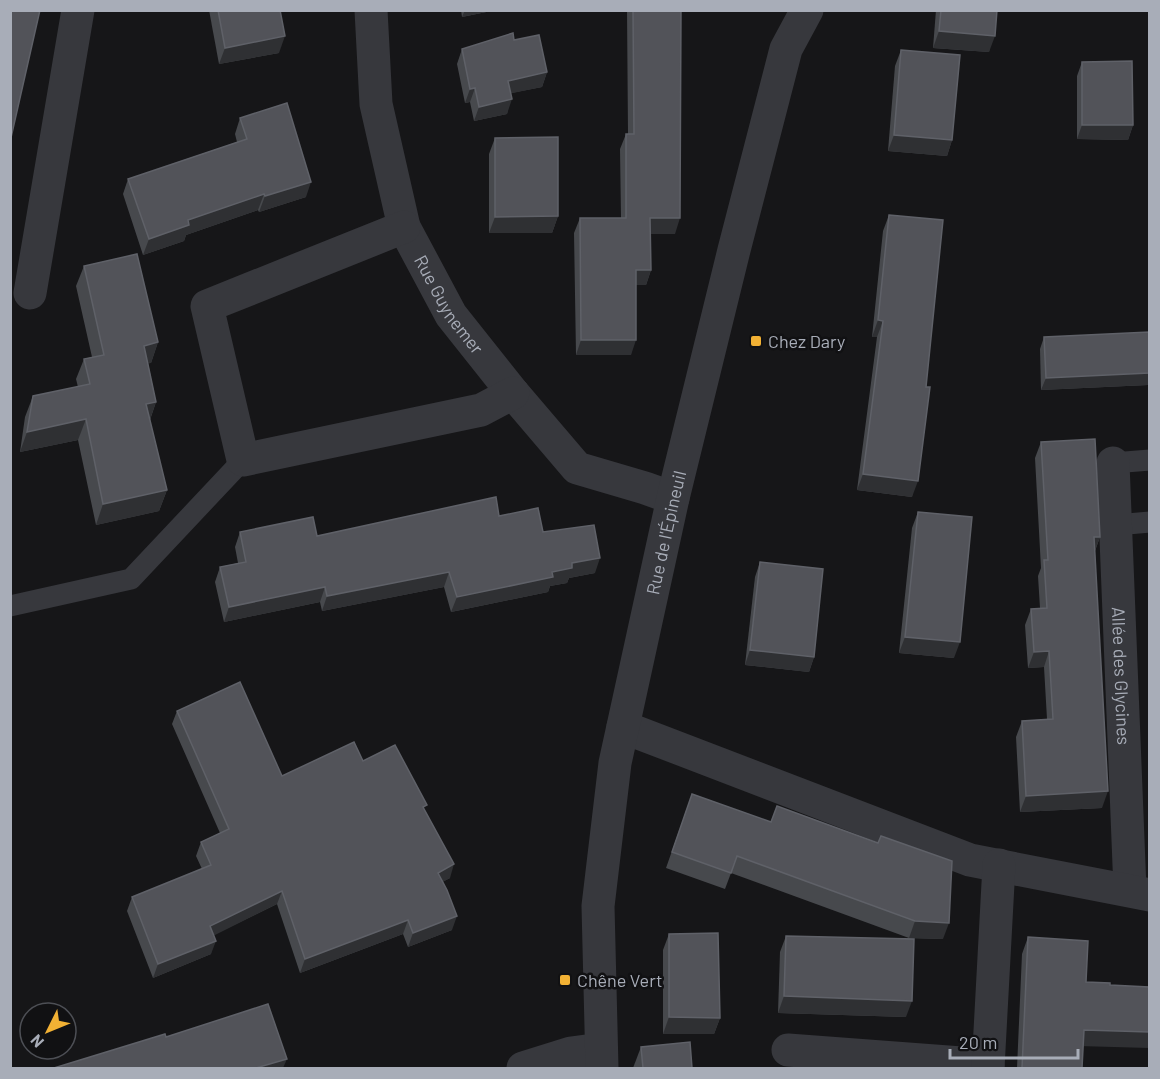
<svg xmlns="http://www.w3.org/2000/svg" width="1160" height="1079" viewBox="0 0 1160 1079" font-family="Barlow,sans-serif">
<rect width="100%" height="100%" fill="#161618"/>
<g fill="none" stroke-linecap="round" stroke-linejoin="round">
<!-- lane -->
<g stroke="#37383d" stroke-width="21">
<path d="M1113 463 1150 460"/>
<path d="M1116 525 1150 522"/>
<path d="M10 606 131 579 243 460"/>
</g>
<!-- street -->
<g stroke="#37383d" stroke-width="33">
<path id="s1" d="M371 10 376 104 404 227 451 315 513 393 577 468 645 488 673 498"/>
<path d="M404 227 207 306 243 460 481 410 513 393"/>
<path d="M30 293 78 10"/>
<path id="s2" d="M1113 463 1130 890"/>
<path d="M623 727 970 860 1150 895"/>
<path d="M788 1050 988 1065"/>
<path d="M523 1068 571 1053 601 1049"/>
<path id="s3" d="M602 1068 598 906 615 763 673 498 734 250 786 49 807 10"/>
<path d="M988 1068 999 865"/>
</g>
</g>
<!-- wall -->
<g fill="#47494d">
<path d="M209 10H280L279 53 219 64Z"/>
<path d="M461 10H496L462 17Z"/>
<path d="M627 10H681L675 234H651V270L646 285H636L631 355H576L574 233 580 218H621L620 149 626 134H628Z"/>
<path d="M936 10H997L989 52 933 48Z"/>
<path d="M514 40 547 72 542 87 511 93 507 114 474 121 470 102 465 103 457 64 462 49Z"/>
<path d="M901 50 952 140 947 156 888 151 895 66Z"/>
<path d="M1082 62 1133 125 1128 140 1077 139V76Z"/>
<path d="M240 118 306 197 259 212 258 210 186 235 184 241 143 255 123 194 128 179 237 142 235 134Z"/>
<path d="M495 138 558 216 552 233H489V154Z"/>
<path d="M889 215 926 387 912 497 857 490 877 337H872L883 231Z"/>
<path d="M84 266 158 342 151 363H148L156 402 150 420 167 490 159 511 96 525 78 440 20 452 25 417 33 396 78 387 76 379 84 359 92 357 76 286Z"/>
<path d="M1044 337 1148 385 1041 390 1040 349Z"/>
<path d="M1041 442 1100 537 1095 551 1102 808 1020 812 1016 737 1022 721 1047 719 1044 667 1028 668 1025 625 1031 609 1040 608 1038 576 1041 568 1035 458Z"/>
<path d="M918 512 954 658 899 653 912 528Z"/>
<path d="M499 516 543 532 595 573 569 578 567 583 550 586 548 592 451 612 444 587 322 611 320 602 224 622 215 582 220 567 238 563 235 547 240 532 317 536Z"/>
<path d="M760 562 814 657 809 672 745 665 755 577Z"/>
<path d="M177 711 282 776 363 761 425 811 450 878 442 882 452 930 408 947 403 934 300 973 277 904 213 935 211 954 153 978 127 911 132 897 202 869 196 856 201 842 220 833 172 724Z"/>
<path d="M692 794 771 822 943 939 909 938 731 873 725 889 666 868Z"/>
<path d="M669 934 720 1018 714 1034H663V950Z"/>
<path d="M786 936 906 1017 778 1013 780 952Z"/>
<path d="M1028 937 1086 982 1110 985 1083 1047 1082 1068H1017L1022 954Z"/>
<path d="M641 1047 692 1068H633Z"/>
</g>
<!-- shaded-wall -->
<g fill="#2f3033">
<path d="M465 10H496L462 17Z"/>
<path d="M1092 10H1149V11L1091 12Z"/>
<path d="M939 31 995 36 989 52 933 48Z"/>
<path d="M285 36 279 53 219 64 225 48Z"/>
<path d="M547 72 542 87 503 95 508 81Z"/>
<path d="M475 88 470 102 465 103 470 89Z"/>
<path d="M512 99 507 114 474 121 479 107Z"/>
<path d="M1082 125H1133L1128 140 1077 139Z"/>
<path d="M894 135 952 140 947 156 888 151Z"/>
<path d="M311 182 306 197 259 212 265 196Z"/>
<path d="M264 194 258 210 186 235 184 241 143 255 149 239 188 220Z"/>
<path d="M558 216 552 233H489L495 217Z"/>
<path d="M650 218H680L675 234H645Z"/>
<path d="M636 270H651L646 285H630Z"/>
<path d="M878 320 883 321 877 337H872Z"/>
<path d="M581 340H636L631 355H576Z"/>
<path d="M158 342 151 363 137 366 144 346Z"/>
<path d="M1149 373V380L1148 385 1041 390 1046 378Z"/>
<path d="M156 402 149 422 146 404Z"/>
<path d="M86 419 78 440 20 452 27 432Z"/>
<path d="M863 474 918 481 912 497 857 490Z"/>
<path d="M167 490 159 511 96 525 103 504Z"/>
<path d="M1094 537H1100L1094 553Z"/>
<path d="M600 558 595 573 569 578 567 583 550 586 548 592 451 612 457 597 552 572 572 563Z"/>
<path d="M449 572 444 587 322 611 327 596Z"/>
<path d="M325 587 320 602 224 622 229 607Z"/>
<path d="M905 637 960 642 954 658 899 653Z"/>
<path d="M750 650 814 657 809 672 745 665Z"/>
<path d="M1049 651 1044 667 1028 668 1034 652Z"/>
<path d="M1108 791 1102 808 1020 812 1026 796Z"/>
<path d="M454 864 450 878 433 887 438 873Z"/>
<path d="M282 891 277 904 205 940 210 926Z"/>
<path d="M457 916 452 930 408 947 413 933Z"/>
<path d="M408 920 403 934 300 973 305 959Z"/>
<path d="M915 921 949 923 943 939 909 938Z"/>
<path d="M216 941 211 954 153 978 158 964Z"/>
<path d="M784 996 912 1001 906 1017 778 1013Z"/>
<path d="M669 1017 720 1018 714 1034H663Z"/>
<path d="M1084 1030 1149 1032V1048L1078 1046Z"/>
<path d="M287 1059 283 1068H256Z"/>
</g>
<!-- building -->
<g fill="#525359" stroke="#5f6168" stroke-width="1.5">
<path d="M10 10H40L10 142Z"/>
<path d="M218 10H280L285 36 225 48Z"/>
<path d="M633 10H681L680 218H650L651 270H636V340H581L580 218H626V134H634Z"/>
<path d="M941 10H997L995 36 939 31Z"/>
<path d="M513 33 514 40 539 35 547 72 508 81 512 99 479 107 475 88 470 89 462 49Z"/>
<path d="M901 50 960 55 952 140 894 135Z"/>
<path d="M1132 61 1133 125H1082V62Z"/>
<path d="M287 103 311 182 265 196 264 194 188 220 189 225 149 239 128 179 247 139 240 118Z"/>
<path d="M558 137V216L495 217V138Z"/>
<path d="M889 215 943 220 926 387H930L918 481 863 474 883 321 878 320Z"/>
<path d="M137 254 158 342 144 346 156 402 146 404 167 490 103 504 86 419 27 432 33 396 90 384 84 359 104 355 84 266Z"/>
<path d="M1149 332V373L1046 378 1044 337Z"/>
<path d="M1095 439 1100 537H1094L1108 791 1026 796 1022 721 1053 719 1049 651 1034 652 1031 609 1047 608 1044 560H1048L1041 442Z"/>
<path d="M496 497 499 516 538 508 543 532 594 525 600 558 572 563V568L552 572 553 577 457 597 449 572 327 596 325 587 229 607 220 567 246 562 240 532 313 517 317 536Z"/>
<path d="M918 512 972 517 960 642 905 637Z"/>
<path d="M760 562 823 569 814 657 750 650Z"/>
<path d="M240 682 282 776 354 742 363 761 395 745 427 805 423 807 454 864 438 873 447 890 457 916 413 933 408 920 305 959 282 891 210 926 216 941 158 964 132 897 211 865 201 842 229 829 177 711Z"/>
<path d="M692 794 771 822 777 806 878 843 881 836 952 861 949 923 915 921 737 856 731 873 672 852Z"/>
<path d="M718 933 720 1018 669 1017V934Z"/>
<path d="M786 936 914 939 912 1001 784 996Z"/>
<path d="M1028 937 1088 941 1086 982 1110 983V985L1149 987V1032L1084 1030 1082 1068H1022Z"/>
<path d="M268 1004 287 1059 256 1068H54L165 1034 166 1037Z"/>
<path d="M690 1042 692 1068H643L641 1047Z"/>
</g>
<!-- markers -->
<g fill="#f2b134" stroke="#111113" stroke-width="2">
<rect x="750" y="335" width="12" height="12" rx="3"/>
<rect x="559" y="974" width="12" height="12" rx="3"/>
</g>
<g text-anchor="middle" dominant-baseline="central" stroke-width="5" stroke-linejoin="round" paint-order="stroke">
<!-- street labels -->
<g font-size="18" fill="#a8adb8" stroke="#111113">
<text stroke="none"><textPath href="#s1" startOffset="310">Rue Guynemer</textPath></text>
<text stroke="none"><textPath href="#s3" startOffset="542">Rue de l'Épineuil</textPath></text>
<text stroke="none"><textPath href="#s2" startOffset="213">Allée des Glycines</textPath></text>
</g>
<!-- poi labels -->
<g font-size="18" fill="#a8adb8" stroke="#111113" text-anchor="start">
<text x="768" y="341">Chez Dary</text>
<text x="577" y="980">Chêne Vert</text>
</g>
</g>
<!-- border -->
<rect width="1160" height="1079" fill="none" stroke="#a8adb8" stroke-width="24"/>
<!-- north arrow -->
<g transform="translate(48 1031) rotate(227)"><circle r="28" fill="#111113" stroke="#4d4f55" stroke-width="1.5"/>
<path d="M0-4.5L10 22L0 15L-10 22Z" fill="#f2b134"/>
<text y="-9" font-size="16" font-weight="bold" text-anchor="middle" fill="#a8adb8">N</text>
</g>
<!-- scale -->
<path d="M950 1049v9h128v-9" fill="none" stroke="#a8adb8" stroke-width="3"/>
<text x="959" y="1049" font-size="18" fill="#a8adb8" stroke="#111113" stroke-width="4.5" paint-order="stroke">20 m</text>
</svg>
